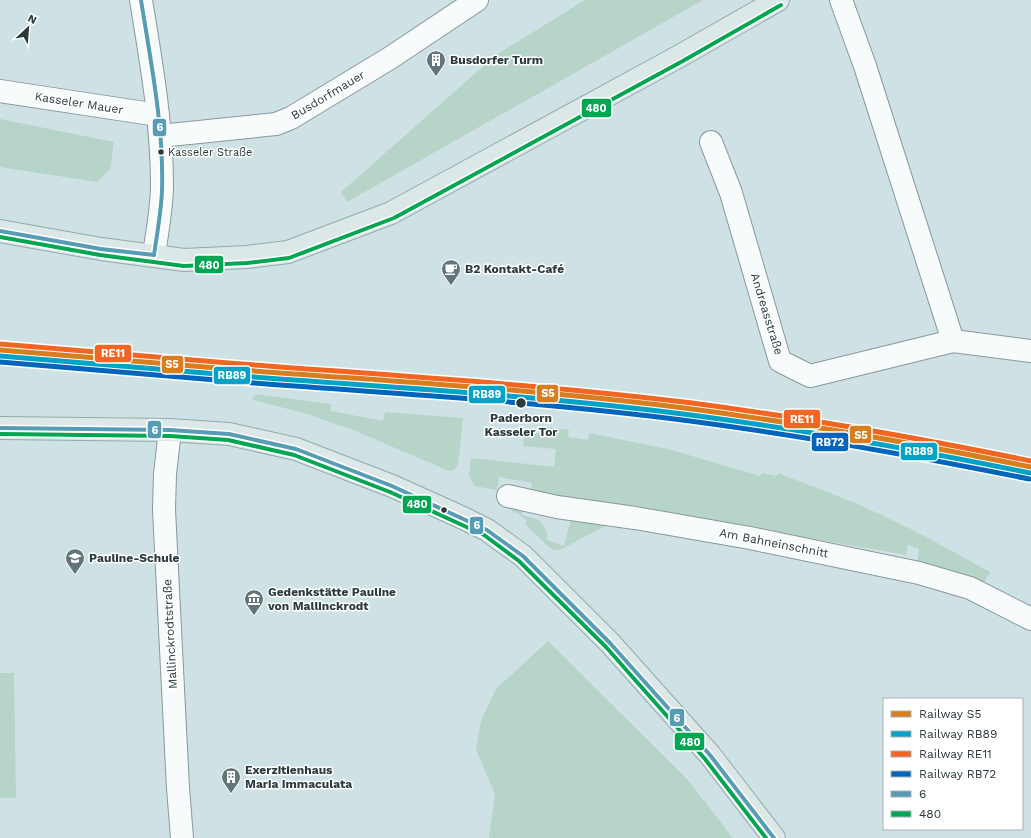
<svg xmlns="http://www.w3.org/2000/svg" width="1031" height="838" viewBox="0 0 1031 838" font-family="'Work Sans',sans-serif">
<rect width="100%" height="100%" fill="#cee2e6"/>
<!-- green -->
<g fill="#b6d4c7">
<path d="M585 0H703L347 202 341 192 496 55Z"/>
<path d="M0 119 114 142 110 169 97 182 0 167Z"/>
<path d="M255 394 331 404V411L383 421 385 412 463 418 458 465 454 470 449 471 353 430 307 414 254 400 252 397H255Z"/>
<path d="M547 427 569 430 568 437 588 440 589 433 668 449 760 476 762 473 777 476 778 473 858 504 915 531 990 572 984 583 963 574 917 564 919 549 908 545 906 555 597 501 596 506 530 495 532 483 499 477 497 490 474 486 469 475 471 458 554 467 556 449 523 446 525 431 546 434Z"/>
<path d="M526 503 522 515 541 521 547 533V540L564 546 571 519 607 525 560 550H555L550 548 525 524 527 521 516 512 515 513 505 505Z"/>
<path d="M548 641 688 780 733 838H489L495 794 476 750 481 721 496 689Z"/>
<path d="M0 673H14L16 798H0Z"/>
</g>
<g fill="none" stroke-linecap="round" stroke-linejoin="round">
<defs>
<g id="minor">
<path d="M141 0C151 61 162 123 162 185 162 208 157 232 154 255"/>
<path d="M841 0 865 66 953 341 1031 351"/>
<path d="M0 91 158 115"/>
<path d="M160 136 276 124 291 118 390 58 477 0"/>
<path d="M711 142 731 193 780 361 810 376 953 341"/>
<path d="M170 430 165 474 164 510 178 788 182 838"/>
<path d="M508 496 557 507 635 518 750 538 919 573 970 588 1031 619"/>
</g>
<g id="major">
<path d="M0 231 101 249 184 260 247 257 288 252 391 213 678 57 778 0"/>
<path d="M0 428 170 430 229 434 296 449 392 486 463 518 487 530 523 556 610 643 710 755 774 838"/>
</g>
</defs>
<!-- minor casing -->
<use href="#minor" stroke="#88989b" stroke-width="24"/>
<!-- major casing -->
<use href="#major" stroke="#90aaaa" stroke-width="24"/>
<!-- minor -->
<use href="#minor" stroke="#f8fbfb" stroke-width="22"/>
<!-- major -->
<use href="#major" stroke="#dce8e7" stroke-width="22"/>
<defs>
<g id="bus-1">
<path d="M141 0C151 63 164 127 162 191 161 213 157 234 154 255"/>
<path d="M0 231 101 249 154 255"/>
<path d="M0 428 170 430 229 434 296 449 392 486 487 530 523 556 610 643 710 755 774 838"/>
</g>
<g id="bus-2">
<path d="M0 237 100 255 184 266 247 263 289 258 394 218 681 62 781 5"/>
<path d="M0 434 170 436 228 440 294 455 390 492 484 535 519 561 606 647 705 759 766 838"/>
</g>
</defs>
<!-- bus-1 casing -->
<use href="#bus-1" stroke="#fff" stroke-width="7"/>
<!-- bus-2 casing -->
<use href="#bus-2" stroke="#fff" stroke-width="7"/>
<!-- bus-1 -->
<use href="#bus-1" stroke="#579cb5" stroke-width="4"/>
<!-- bus-2 -->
<use href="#bus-2" stroke="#00a651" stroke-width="4"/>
<defs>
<path id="rail-1" d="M0 350C76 356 153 363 229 369 383 381 538 389 692 409 806 424 918 444 1031 467"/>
<path id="rail-2" d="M0 356C76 362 152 369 229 375 383 387 537 395 691 415 805 430 917 450 1030 473"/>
<path id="rail-3" d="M0 344C77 350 153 357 229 363 384 375 538 384 692 403 806 418 918 438 1031 461"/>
<path id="rail-4" d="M0 362C76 368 152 375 228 381 382 393 537 401 690 421 804 436 916 456 1029 479"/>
</defs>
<!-- rail-1 casing -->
<use href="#rail-1" stroke="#fff" stroke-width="8"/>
<!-- rail-2 casing -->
<use href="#rail-2" stroke="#fff" stroke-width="8"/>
<!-- rail-3 casing -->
<use href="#rail-3" stroke="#fff" stroke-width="8"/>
<!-- rail-4 casing -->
<use href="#rail-4" stroke="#fff" stroke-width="8"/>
<!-- rail-1 -->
<use href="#rail-1" stroke="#d87e1e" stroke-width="5"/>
<!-- rail-2 -->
<use href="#rail-2" stroke="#02a3c7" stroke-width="5"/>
<!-- rail-3 -->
<use href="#rail-3" stroke="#f26522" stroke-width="5"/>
<!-- rail-4 -->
<use href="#rail-4" stroke="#0065bd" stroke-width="5"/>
</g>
<!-- icons -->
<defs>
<symbol id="building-pin" viewBox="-11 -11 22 30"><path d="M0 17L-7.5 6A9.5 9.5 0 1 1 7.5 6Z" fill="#647578" stroke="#fff"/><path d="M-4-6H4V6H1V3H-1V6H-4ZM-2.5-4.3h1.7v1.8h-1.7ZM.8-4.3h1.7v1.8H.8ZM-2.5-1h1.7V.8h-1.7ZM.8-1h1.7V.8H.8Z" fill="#fff"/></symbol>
<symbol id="cafe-pin" viewBox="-11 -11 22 30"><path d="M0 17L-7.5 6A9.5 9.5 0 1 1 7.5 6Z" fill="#647578" stroke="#fff"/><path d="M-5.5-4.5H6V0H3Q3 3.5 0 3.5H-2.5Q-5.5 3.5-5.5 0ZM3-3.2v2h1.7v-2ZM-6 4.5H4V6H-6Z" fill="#fff"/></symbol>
<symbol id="school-pin" viewBox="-11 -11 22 30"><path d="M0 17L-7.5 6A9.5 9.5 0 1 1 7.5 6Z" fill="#647578" stroke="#fff"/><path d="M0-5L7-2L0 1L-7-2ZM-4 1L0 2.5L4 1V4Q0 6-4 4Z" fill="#fff"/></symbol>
<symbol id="museum-pin" viewBox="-11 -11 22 30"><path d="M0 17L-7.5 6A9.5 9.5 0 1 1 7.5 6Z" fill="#647578" stroke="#fff"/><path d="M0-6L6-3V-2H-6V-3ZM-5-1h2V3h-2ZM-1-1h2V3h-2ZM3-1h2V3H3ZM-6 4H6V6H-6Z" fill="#fff"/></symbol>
</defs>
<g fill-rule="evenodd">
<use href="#building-pin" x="425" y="49" width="22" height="30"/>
<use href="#cafe-pin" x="440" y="258" width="22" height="30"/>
<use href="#school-pin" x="64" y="547" width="22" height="30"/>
<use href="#museum-pin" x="243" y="588" width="22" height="30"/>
<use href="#building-pin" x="220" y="766" width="22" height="30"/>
</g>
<!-- markers -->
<g fill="#2b3a3d" stroke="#fff" stroke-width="1.5">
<circle cx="161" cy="152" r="3.5"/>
<circle cx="521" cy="403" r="5.5"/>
<circle cx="444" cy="510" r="3.5"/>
</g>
<g text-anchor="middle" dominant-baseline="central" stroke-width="3" stroke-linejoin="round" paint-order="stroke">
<!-- bus labels -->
<g font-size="11" fill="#2b3a3d" stroke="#fff" text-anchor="start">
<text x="168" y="152">Kasseler Straße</text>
</g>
<!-- poi labels -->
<g font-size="12" font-weight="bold" fill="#2b3a3d" stroke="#fff" text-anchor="start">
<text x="450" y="60">Busdorfer Turm</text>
<text x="465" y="269">B2 Kontakt-Café</text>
<text x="89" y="558">Pauline-Schule</text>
<text x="268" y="592">Gedenkstätte Pauline<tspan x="268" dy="14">von Mallinckrodt</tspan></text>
<text x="245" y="770">Exerzitienhaus<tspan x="245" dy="14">Maria Immaculata</tspan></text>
</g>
<!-- street labels -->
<g font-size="12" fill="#2b3a3d" stroke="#fff">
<text transform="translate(328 95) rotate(-31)">Busdorfmauer</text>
<text transform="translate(79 103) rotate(9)">Kasseler Mauer</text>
<text transform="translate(767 314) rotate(73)">Andreasstraße</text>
<text transform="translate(774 543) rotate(11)">Am Bahneinschnitt</text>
<text transform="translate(170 634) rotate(-93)">Mallinckrodtstraße</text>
</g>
<!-- stop labels -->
<g font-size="12" font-weight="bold" fill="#2b3a3d" stroke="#fff">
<text x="521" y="418">Paderborn<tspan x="521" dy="14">Kasseler Tor</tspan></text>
</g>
</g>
<g stroke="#fff" stroke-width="1.5">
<rect x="581" y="98" width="31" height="20" rx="4" fill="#00a651"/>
<rect x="152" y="118" width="15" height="19" rx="4" fill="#579cb5"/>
<rect x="194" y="255" width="30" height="19" rx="4" fill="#00a651"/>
<rect x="94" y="344" width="38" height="19" rx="4" fill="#f26522"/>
<rect x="161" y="355" width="23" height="19" rx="4" fill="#d87e1e"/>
<rect x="213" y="366" width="38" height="19" rx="4" fill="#02a3c7"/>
<rect x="536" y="384" width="23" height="19" rx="4" fill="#d87e1e"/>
<rect x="468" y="385" width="38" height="19" rx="4" fill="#02a3c7"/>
<rect x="783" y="409" width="38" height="20" rx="4" fill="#f26522"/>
<rect x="147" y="420" width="15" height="19" rx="4" fill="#579cb5"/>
<rect x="849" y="425" width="23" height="19" rx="4" fill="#d87e1e"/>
<rect x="811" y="432" width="38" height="20" rx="4" fill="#0065bd"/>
<rect x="900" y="442" width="38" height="19" rx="4" fill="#02a3c7"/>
<rect x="402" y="495" width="30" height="19" rx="4" fill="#00a651"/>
<rect x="469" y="516" width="15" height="19" rx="4" fill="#579cb5"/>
<rect x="669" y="708" width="16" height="19" rx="4" fill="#579cb5"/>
<rect x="674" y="732" width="31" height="19" rx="4" fill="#00a651"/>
</g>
<g font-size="11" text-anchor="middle" font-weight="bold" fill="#fff">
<text x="596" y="112">480</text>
<text x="160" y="131">6</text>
<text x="209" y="269">480</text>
<text x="113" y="357">RE11</text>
<text x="172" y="368">S5</text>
<text x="232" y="379">RB89</text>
<text x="548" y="397">S5</text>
<text x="487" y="398">RB89</text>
<text x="802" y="423">RE11</text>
<text x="155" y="434">6</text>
<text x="861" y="439">S5</text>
<text x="830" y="446">RB72</text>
<text x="919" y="455">RB89</text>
<text x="417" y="508">480</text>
<text x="477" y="529">6</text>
<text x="677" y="722">6</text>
<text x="690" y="746">480</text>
</g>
<!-- legend -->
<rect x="883" y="698" width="140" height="132" fill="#ffffff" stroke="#aab0b1"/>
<rect x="891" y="711" width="20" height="6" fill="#d87e1e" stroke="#aab0b1"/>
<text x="919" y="718" font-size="12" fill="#2b3a3d">Railway S5</text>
<rect x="891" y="731" width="20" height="6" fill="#02a3c7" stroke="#aab0b1"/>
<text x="919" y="738" font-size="12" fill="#2b3a3d">Railway RB89</text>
<rect x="891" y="751" width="20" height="6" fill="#f26522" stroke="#aab0b1"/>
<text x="919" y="758" font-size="12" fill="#2b3a3d">Railway RE11</text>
<rect x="891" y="771" width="20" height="6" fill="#0065bd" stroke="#aab0b1"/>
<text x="919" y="778" font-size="12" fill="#2b3a3d">Railway RB72</text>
<rect x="891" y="791" width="20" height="6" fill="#579cb5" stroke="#aab0b1"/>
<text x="919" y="798" font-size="12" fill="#2b3a3d">6</text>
<rect x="891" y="811" width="20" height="6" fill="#00a651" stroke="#aab0b1"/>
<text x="919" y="818" font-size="12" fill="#2b3a3d">480</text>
<!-- north arrow -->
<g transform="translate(28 28) rotate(26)" stroke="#ffffff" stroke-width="3" paint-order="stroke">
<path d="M0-3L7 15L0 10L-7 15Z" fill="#2b3a3d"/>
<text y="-6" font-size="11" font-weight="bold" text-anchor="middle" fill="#2b3a3d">N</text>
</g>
</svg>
